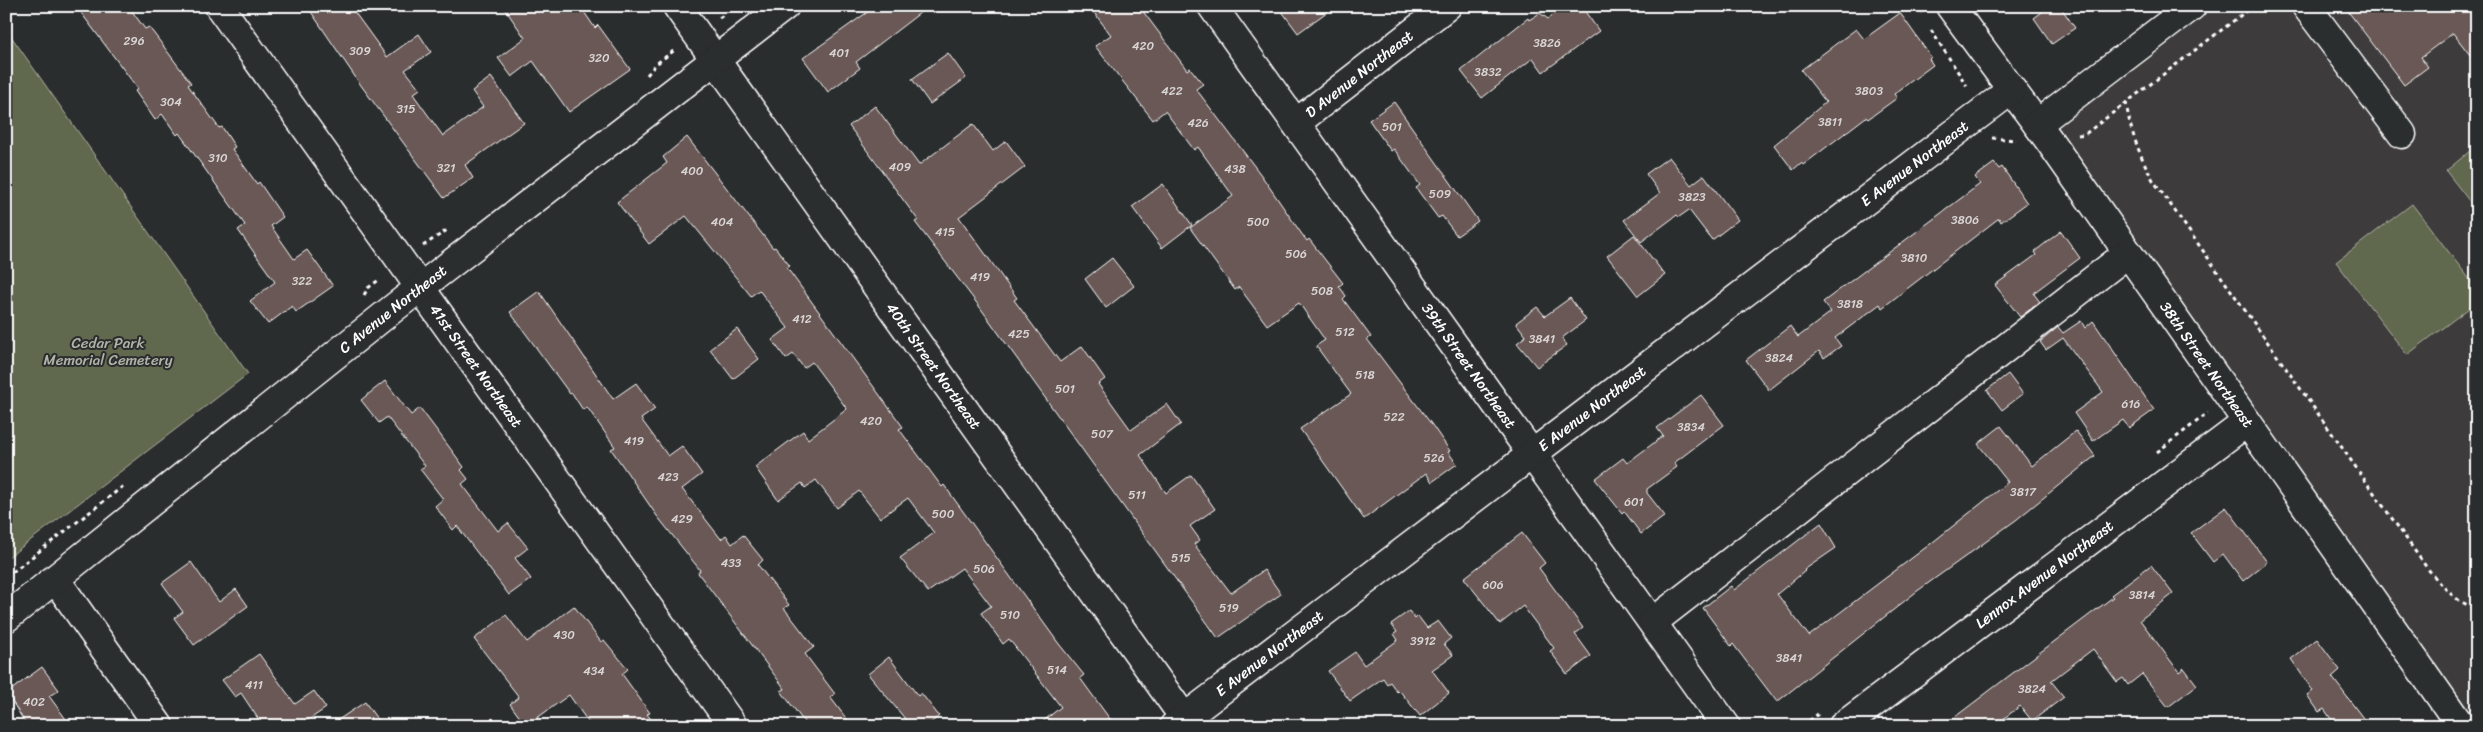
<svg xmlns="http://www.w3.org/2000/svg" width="2483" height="732" viewBox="0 0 2483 732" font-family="Sriracha,sans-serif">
<rect width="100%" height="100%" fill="#2a2d2e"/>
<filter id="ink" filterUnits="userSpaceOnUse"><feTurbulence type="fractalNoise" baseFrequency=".02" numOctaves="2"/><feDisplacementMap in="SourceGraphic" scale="10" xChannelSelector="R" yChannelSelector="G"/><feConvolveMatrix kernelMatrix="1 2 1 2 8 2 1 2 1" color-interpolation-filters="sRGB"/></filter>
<g filter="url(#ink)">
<!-- built -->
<path fill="#3e3a3a" d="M2192 6H2477V726H2461L2037 124Z"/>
<!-- green -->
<g fill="#60674d" stroke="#b0b3a6">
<path d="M6 29 248 374 6 559Z"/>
<path d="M2477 145V211L2446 171Z"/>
<path d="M2412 204 2477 289V302L2407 355 2336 262Z"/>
</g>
<!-- building -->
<g fill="#6b5956" stroke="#fff">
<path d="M76 6 129 7 145 29 149 27 191 83 188 85 219 128 222 127 235 147 232 149 257 184 259 182 283 217 271 226 294 259 307 250 333 286 296 312 292 306 268 324 250 301 275 282 238 230 245 225 179 133 177 135 162 114 155 120 135 91 138 89Z"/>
<path d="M307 6H350L387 57 419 34 431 52 405 70 420 89 413 94 443 136 483 107 472 91 491 77 524 123 465 165 473 178 444 198 360 84Z"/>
<path d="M503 6H580L595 28 598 25 630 69 569 112 533 61 512 77 498 58 525 38Z"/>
<path d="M876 6H929L856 62 860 68 828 92 803 58Z"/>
<path d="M1089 6H1139L1187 70 1190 68 1203 84 1196 89 1261 175 1301 233 1307 241 1309 239 1343 283 1339 286 1346 296 1343 299 1371 337 1367 339 1432 425 1450 451 1448 452 1457 464 1432 482 1426 473 1364 519 1300 429 1351 394 1316 346 1325 340 1299 303 1267 325 1239 287 1235 290 1190 228 1233 196 1198 147 1194 150 1165 111 1153 120 1095 46 1111 35Z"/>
<path d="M1278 6H1335L1298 33Z"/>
<path d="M1564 6H1581L1599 31 1543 72 1533 58 1482 98 1461 71 1528 18 1529 20 1540 13 1548 19Z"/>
<path d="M2050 6H2060L2075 28 2052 44 2034 18Z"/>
<path d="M2344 6H2477V64L2453 33 2421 57 2428 67 2404 85Z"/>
<path d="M1900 13 1931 57 1929 59 1933 65 1894 94 1897 98 1868 119 1866 117 1803 165 1801 163 1793 170 1774 145 1826 102 1801 70 1856 29 1864 39Z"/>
<path d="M948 53 966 78 930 104 912 79Z"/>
<path d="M1394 102 1478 221 1457 236 1442 216 1438 218 1416 188 1420 185 1394 149 1391 151 1369 120Z"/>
<path d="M875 106 919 165 973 124 993 151 1006 141 1025 167 959 217 1017 298 1014 300 1060 362 1082 346 1105 379 1098 384 1131 430 1167 404 1181 424 1140 455 1166 493 1191 475 1215 509 1190 526 1200 540 1194 544 1231 593 1264 570 1281 594 1218 638 979 306 915 222 918 220 849 126Z"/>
<path d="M687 137 773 248 775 247 790 266 787 268 903 427 899 429 942 487 944 485 1059 644 1084 675 1080 678 1115 726H1037L1061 707 1009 639 1003 644 981 613 991 606 962 568 928 592 900 558 934 533 908 498 880 518 859 491 837 508 816 480 805 488 802 483 778 500 755 467 803 431 808 439 847 409 812 362 804 368 793 354 786 359 772 340 788 328 759 290 751 296 686 216 649 244 617 202 667 163 663 157Z"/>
<path d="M1669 157 1691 185 1704 175 1738 220 1712 240 1689 210 1679 217 1677 215 1641 242 1624 220 1660 193 1646 174Z"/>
<path d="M1994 163 1999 169 2002 167 2027 203 2001 222 1999 218 1882 308 1880 304 1835 338 1841 346 1824 358 1819 351 1769 390 1746 360 1790 326 1798 337 1831 312 1823 302 1980 184 1975 177Z"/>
<path d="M1163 184 1192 225 1162 248 1132 207Z"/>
<path d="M2061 231 2080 258 2036 291 2034 294 2040 302 2020 317 1995 285 2036 255 2034 252Z"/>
<path d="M1634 235 1665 275 1638 296 1607 256Z"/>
<path d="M1112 258 1134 286 1106 308 1085 279Z"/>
<path d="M539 291 613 399 636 383 655 409 641 419 668 456 682 446 702 474 682 489 721 539 726 535 732 544 743 535 763 560 758 565 789 605 784 608 814 647 805 654 835 694 830 697 852 726H807L781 691 785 689 698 573 700 570 657 516 611 449 615 447 587 407 583 410 572 393 570 394 510 312Z"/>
<path d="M1570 298 1586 320 1562 338 1567 345 1537 367 1517 343 1526 336 1516 323 1537 307 1545 316Z"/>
<path d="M2081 321 2085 328 2093 321 2154 410 2129 428 2123 420 2093 441 2074 413 2103 392 2063 338 2046 350 2040 342 2058 327 2063 333Z"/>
<path d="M737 329 759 359 733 379 710 349Z"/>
<path d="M2008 374 2023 394 2002 410 1987 390Z"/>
<path d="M385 381 411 415 420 408 441 436 464 467 461 470 468 479 462 484 498 531 508 523 528 548 515 558 531 579 509 595 457 526 453 530 435 506 443 499 420 469 425 466 387 417 379 423 361 400Z"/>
<path d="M1701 395 1724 425 1674 463 1677 467 1647 489V493L1665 516 1641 534 1624 511 1622 513 1595 479 1623 458 1627 463 1663 436 1657 428Z"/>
<path d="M2001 426 2032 466 2076 431 2095 456 2016 520 1916 592 1777 702 1733 644 1731 646 1703 608 1731 586 1734 590 1821 523 1836 548 1804 570 1805 571 1777 594 1809 636 1933 542 2008 482 1978 444Z"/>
<path d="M2226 507 2267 562 2243 581 2223 554 2213 562 2191 533Z"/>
<path d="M1522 533 1545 563 1539 568 1583 628 1575 634 1591 656 1567 674 1550 651 1554 648 1523 606 1500 624 1464 578Z"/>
<path d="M191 562 219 602 236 589 248 606 194 645 174 618 183 612 162 583Z"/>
<path d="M2151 565 2173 594 2140 620 2179 672 2184 668 2197 685 2168 707 2142 674 2128 685 2123 678 2117 682 2093 649 2051 681 2064 697 2032 721 2020 706 1994 726H1943L2113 597 2111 595Z"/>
<path d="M574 606 601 642 604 640 628 669 622 674 650 713 647 714 656 726H591L569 695 526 726 510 704 519 697 474 639 506 615 527 642Z"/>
<path d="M1409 611 1415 619 1418 616 1427 628 1438 621 1451 638 1444 644 1453 655 1432 670 1449 693 1420 716 1399 690 1397 692 1390 682 1387 684 1383 678 1350 701 1328 671 1355 652 1364 665 1398 640 1394 634 1397 632 1391 624Z"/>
<path d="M2317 639 2340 670 2332 677 2369 726H2336L2324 709 2319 712 2307 695 2313 691 2291 659Z"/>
<path d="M259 654 295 704 314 691 326 708 307 721 310 726H263L241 693 235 697 222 680Z"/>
<path d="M889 657 918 696 921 693 939 716 927 726H911L868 674Z"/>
<path d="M42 667 59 690 49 696 71 726H27L7 693Z"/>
<path d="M365 702 382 726H329Z"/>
</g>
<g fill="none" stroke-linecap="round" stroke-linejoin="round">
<defs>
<g id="minor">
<path id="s1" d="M219 6 733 726"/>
<path id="s2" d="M677 6 1190 726"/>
<path id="s3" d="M1212 6 1726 726"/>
<path id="s4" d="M1950 6 2048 139 2461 726"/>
<path d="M2306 6 2402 134"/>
<path id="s5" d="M1296 123 1447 6"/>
<path d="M2037 124 2192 6"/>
<path d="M56 580 159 726"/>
<path id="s6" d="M6 618 395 307 785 6"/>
<path d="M1653 622 2128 253"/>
<path id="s7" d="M1174 726 2010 91"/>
<path id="s8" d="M1843 726 2247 422"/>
</g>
</defs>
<!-- minor casing -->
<use href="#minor" stroke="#fff" stroke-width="31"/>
<!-- path -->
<g stroke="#fff" stroke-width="3" stroke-dasharray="4 4" stroke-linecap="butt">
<path d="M1917 6 1922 13"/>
<path d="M719 18 725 14"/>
<path d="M1931 30 1967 86"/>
<path d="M647 75 656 64 676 49"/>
<path d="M2126 102C2130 131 2139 154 2153 180L2427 568C2441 584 2455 603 2477 608"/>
<path d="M2078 135 2085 134 2253 6"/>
<path d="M1992 138 2016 140"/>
<path d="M423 246 447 230"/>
<path d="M364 295 368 288 380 279"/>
<path d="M2157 452 2208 413"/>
<path d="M6 577 126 484"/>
<path d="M1803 726 1818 714"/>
</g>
<!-- minor -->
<use href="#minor" stroke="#2a2d2e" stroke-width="28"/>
</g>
</g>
<g text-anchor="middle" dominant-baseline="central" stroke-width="4" stroke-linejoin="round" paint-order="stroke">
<!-- number labels -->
<g font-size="12" fill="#dad6d5">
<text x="134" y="41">296</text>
<text x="1547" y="43">3826</text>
<text x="1143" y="46">420</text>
<text x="360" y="51">309</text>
<text x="839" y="53">401</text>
<text x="599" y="58">320</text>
<text x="1488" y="72">3832</text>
<text x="1172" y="91">422</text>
<text x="1869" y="91">3803</text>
<text x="171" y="102">304</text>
<text x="406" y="109">315</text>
<text x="1830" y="122">3811</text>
<text x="1198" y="123">426</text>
<text x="1392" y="127">501</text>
<text x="218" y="158">310</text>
<text x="900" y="167">409</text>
<text x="446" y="168">321</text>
<text x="1235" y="169">438</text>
<text x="692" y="171">400</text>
<text x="1440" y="194">509</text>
<text x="1692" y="197">3823</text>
<text x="1965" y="220">3806</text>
<text x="722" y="222">404</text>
<text x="1258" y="222">500</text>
<text x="945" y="232">415</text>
<text x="1296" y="254">506</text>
<text x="1914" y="258">3810</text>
<text x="980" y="277">419</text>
<text x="302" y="281">322</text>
<text x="1322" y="291">508</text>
<text x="1850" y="304">3818</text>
<text x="802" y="319">412</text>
<text x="1345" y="332">512</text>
<text x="1019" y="334">425</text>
<text x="1542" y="339">3841</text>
<text x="1779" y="358">3824</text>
<text x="1365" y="375">518</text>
<text x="1065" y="389">501</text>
<text x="2131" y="404">616</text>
<text x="1394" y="417">522</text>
<text x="871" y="421">420</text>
<text x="1691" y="427">3834</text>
<text x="1102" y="434">507</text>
<text x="634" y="441">419</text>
<text x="1434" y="458">526</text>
<text x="668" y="477">423</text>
<text x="2023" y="492">3817</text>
<text x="1137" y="495">511</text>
<text x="1634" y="502">601</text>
<text x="943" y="514">500</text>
<text x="682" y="519">429</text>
<text x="1181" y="558">515</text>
<text x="731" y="563">433</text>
<text x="984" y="569">506</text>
<text x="1493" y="585">606</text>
<text x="2142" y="595">3814</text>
<text x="1229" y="608">519</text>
<text x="1010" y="615">510</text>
<text x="564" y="635">430</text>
<text x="1423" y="641">3912</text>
<text x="1789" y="658">3841</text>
<text x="1057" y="670">514</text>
<text x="594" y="671">434</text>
<text x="254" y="685">411</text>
<text x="2032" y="689">3824</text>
<text x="34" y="702">402</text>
</g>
<!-- street labels -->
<g font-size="15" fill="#fff" stroke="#2a2d2e">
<text stroke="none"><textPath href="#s5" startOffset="80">D Avenue Northeast</textPath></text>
<text stroke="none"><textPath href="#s7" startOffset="930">E Avenue Northeast</textPath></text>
<text stroke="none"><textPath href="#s6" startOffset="495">C Avenue Northeast</textPath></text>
<text stroke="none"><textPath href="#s4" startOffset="441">38th Street Northeast</textPath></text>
<text stroke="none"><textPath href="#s1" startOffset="442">41st Street Northeast</textPath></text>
<text stroke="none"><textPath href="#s2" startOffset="442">40th Street Northeast</textPath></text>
<text stroke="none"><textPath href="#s3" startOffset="442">39th Street Northeast</textPath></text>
<text stroke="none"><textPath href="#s7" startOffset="525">E Avenue Northeast</textPath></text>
<text stroke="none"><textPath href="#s8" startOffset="252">Lennox Avenue Northeast</textPath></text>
<text stroke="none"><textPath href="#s7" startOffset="120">E Avenue Northeast</textPath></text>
</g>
<!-- park labels -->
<g font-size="15" fill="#b0b3a6" stroke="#2a2d2e">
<text x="108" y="343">Cedar Park<tspan x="108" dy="17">Memorial Cemetery</tspan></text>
</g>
</g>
<!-- margin -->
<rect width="2483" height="732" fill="none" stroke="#2a2d2e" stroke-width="25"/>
<rect x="12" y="12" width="2458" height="707" fill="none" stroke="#fff" stroke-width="2" filter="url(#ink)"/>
</svg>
